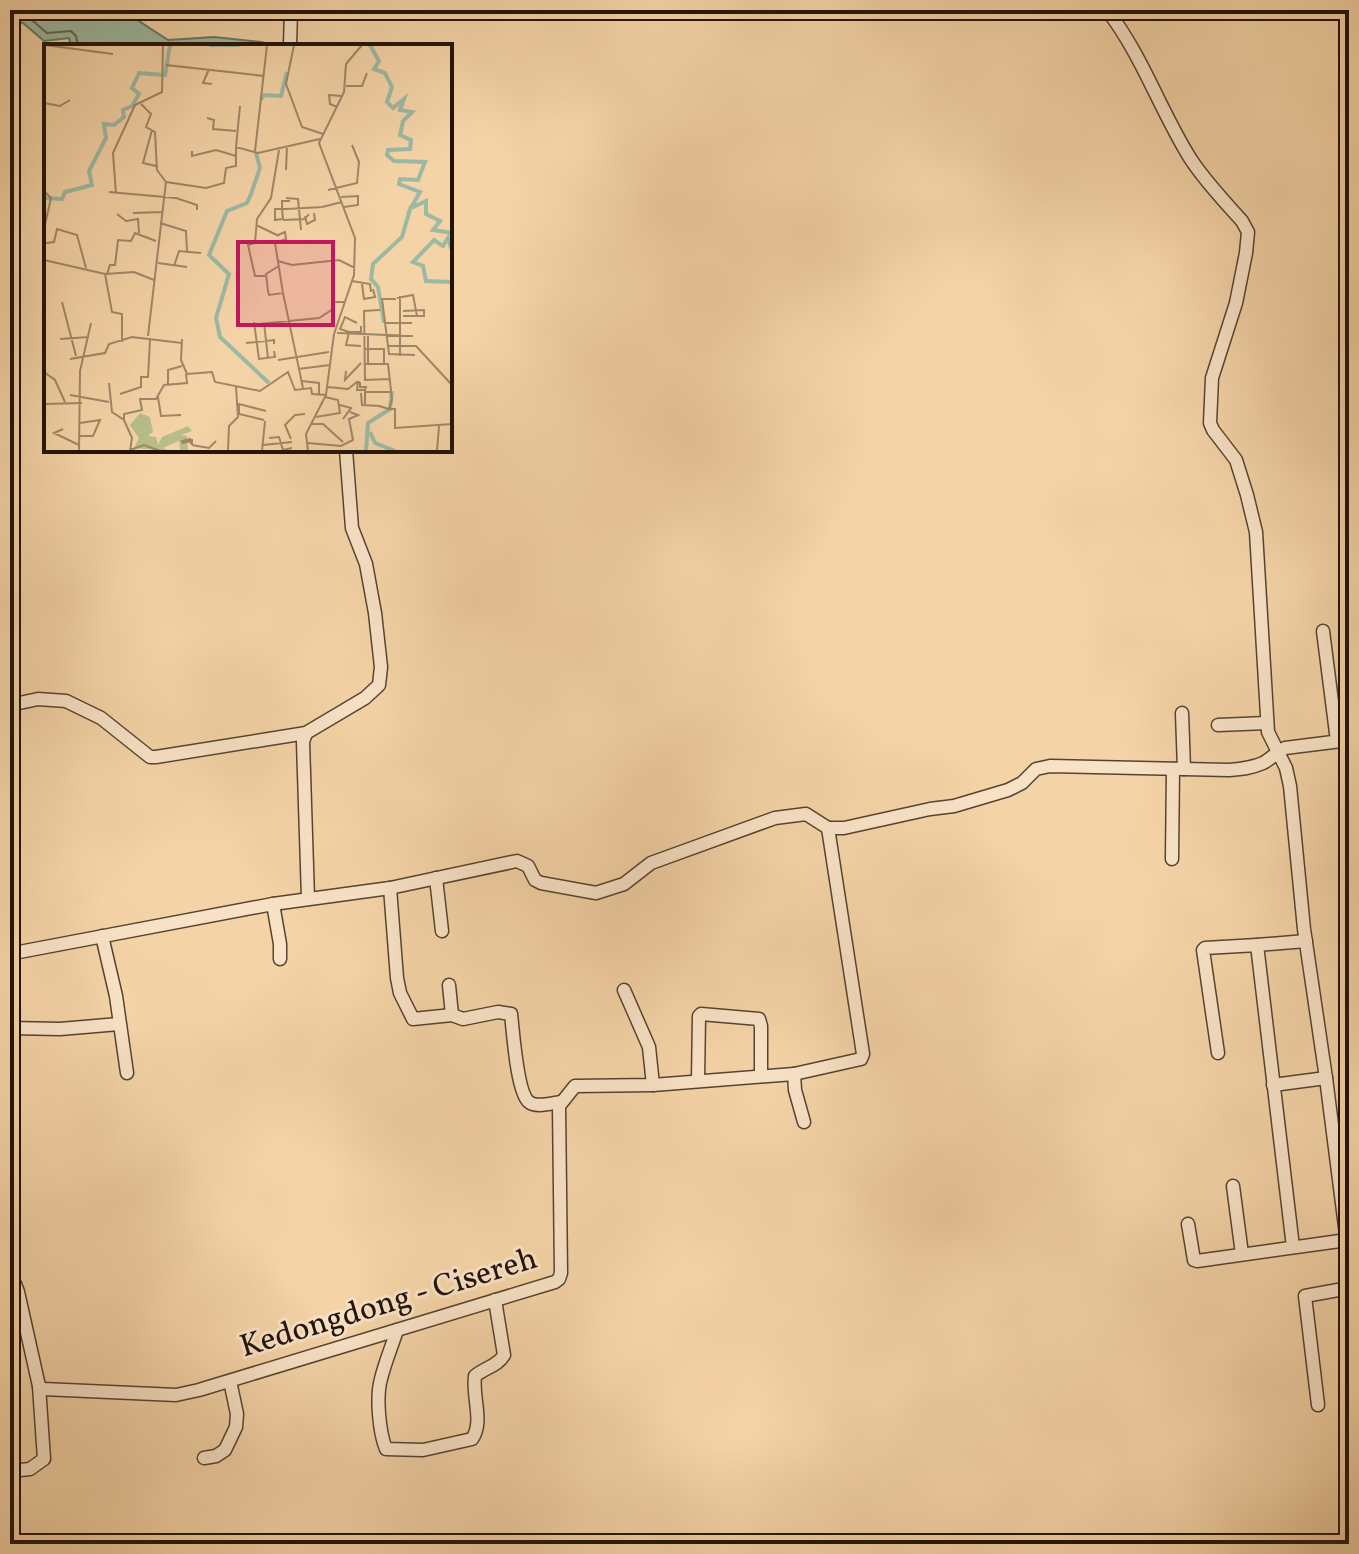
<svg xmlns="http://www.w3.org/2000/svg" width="1359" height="1554" viewBox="0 0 1359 1554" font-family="Vollkorn,serif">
<rect width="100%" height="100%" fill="#f4d3a7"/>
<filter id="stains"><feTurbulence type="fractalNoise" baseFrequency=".0025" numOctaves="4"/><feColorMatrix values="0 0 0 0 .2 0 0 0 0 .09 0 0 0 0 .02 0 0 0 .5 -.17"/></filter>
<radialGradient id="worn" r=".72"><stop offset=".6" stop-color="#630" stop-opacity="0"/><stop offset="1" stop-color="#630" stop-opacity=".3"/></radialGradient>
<!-- water -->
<path fill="#9cb9a3" stroke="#6b7765" stroke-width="2" d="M10 10H116L134 18 168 40 214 37 261 42 276 46H108L106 43 103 46H71L69 38 44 41 23 23 10 22Z"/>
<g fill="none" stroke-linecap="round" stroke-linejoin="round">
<!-- shore -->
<path stroke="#5f6656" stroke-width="2" d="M10 14 27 16 47 33 71 31 76 36 78 46"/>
<defs>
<g id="minor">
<path d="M1024 10 1038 13 1067 10"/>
<path d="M1107 10C1142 55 1160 110 1190 158 1204 180 1224 201 1242 221L1248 232 1246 253 1236 303 1212 378 1210 423 1213 430 1236 460 1247 495 1256 532 1268 732 1286 768 1290 786 1304 929 1326 1078 1349 1258"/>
<path d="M290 46 291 10"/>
<path d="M1323 631 1337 741"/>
<path d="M10 705 38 699 66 701 101 718 150 757H156L306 733 365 698 379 685 381 667 375 613 366 564 352 528 346 450"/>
<path d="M1182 713 1184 769"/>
<path d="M1218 725 1267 723"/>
<path d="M306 733 303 742 308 898"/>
<path d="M1172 859 1173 769"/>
<path d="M436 878 442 931"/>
<path d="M390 888 397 978 400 993 413 1019 452 1015 463 1019 498 1012 511 1014C513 1031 517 1093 529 1102 536 1108 552 1103 561 1102"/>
<path d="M273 904 280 944V959"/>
<path d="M102 936 116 996 127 1073"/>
<path d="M1257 945 1306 941"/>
<path d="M10 952 14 953 273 904 390 888 517 861 528 866 535 880 541 883 596 893 624 884 651 863 775 818 806 814 828 828"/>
<path d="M449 985 452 1015"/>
<path d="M624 990 649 1047 653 1085"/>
<path d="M11 1028 60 1029 119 1024"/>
<path d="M1218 1053 1203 950 1205 948 1257 945 1293 1247"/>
<path d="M794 1074 795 1090 804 1122"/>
<path d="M698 1080 699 1016 701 1014 759 1019 761 1026V1076"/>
<path d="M1273 1085 1326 1078"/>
<path d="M1233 1186 1242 1254"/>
<path d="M1188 1224 1194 1260 1197 1261 1347 1240"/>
<path d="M10 1280 15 1284 18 1292 39 1386 43 1389 176 1395 199 1390 555 1282 559 1279 561 1273 559 1106 575 1086 653 1085 794 1074 861 1059 863 1054 828 828H844L930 809 954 806 1008 790 1022 783 1036 769 1050 766 1229 770C1241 769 1252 768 1263 763 1271 759 1276 752 1285 748L1349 740"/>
<path d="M397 1330C392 1346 385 1362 381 1379 376 1396 379 1432 386 1449L423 1450 472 1439C484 1422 472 1397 475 1376 484 1368 498 1366 504 1355L495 1300"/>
<path d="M1318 1405 1305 1296 1349 1288"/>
<path d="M204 1458 216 1456 225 1450 236 1427 237 1414 230 1381"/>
<path d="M10 1471 30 1469 44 1459 39 1386"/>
</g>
</defs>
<!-- minor casing -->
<use href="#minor" stroke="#564330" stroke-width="15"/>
<!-- minor -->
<use href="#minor" stroke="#f8e2c6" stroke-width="12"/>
</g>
<g text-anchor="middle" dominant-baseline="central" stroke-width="6" stroke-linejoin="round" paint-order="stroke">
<!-- street labels -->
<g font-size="32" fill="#221308" stroke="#f8e2c6">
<text transform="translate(389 1304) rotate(-17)">Kedongdong - Cisereh</text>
</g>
</g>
<!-- overview -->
<g transform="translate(44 44)">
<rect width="408" height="408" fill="#f4d3a7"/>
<path d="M96 369 106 373 109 388 104 392 112 393 114 401 118 393 144 382 148 387 137 391 143 392 144 406H136L135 397 119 404 126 407 90 404 95 394 86 381Z" fill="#b8bd8a"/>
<path fill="none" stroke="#9cb9a3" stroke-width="4" d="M165 1H196M326 1 335 17 330 25 341 29 348 43 343 58 349 64 360 55 356 66 368 68 359 77 356 91 367 96 366 105 344 106 343 111 350 117 381 118 374 136 356 135 355 140 376 148 367 164 382 157V170L396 177 389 186 408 189M217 55 220 51 237 52 243 28M212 109 216 124 207 150 203 159 183 167 165 211 185 230 172 274 176 293 225 339M0 154 18 155 21 148 48 141 45 127 62 94 60 80 70 81 80 73 79 66 88 62 95 50 88 44 95 29 121 31 126 1M408 207 404 194 399 202 390 196 369 218 379 222 382 237 408 238M340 279 334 243 327 235 329 220 358 193 367 162M326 388 331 399 351 407M322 407 324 379 346 365 348 347"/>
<path fill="none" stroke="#a08667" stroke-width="2" d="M1 1 69 10M250 1 242 40 258 83 279 90M122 21 220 32M165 25 159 39 168 40M302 42H318L323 29M408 43V126M0 59 16 62 26 56M97 60 107 70 102 83 111 88 113 126 122 138M293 63 286 60 285 51 298 52M163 74 170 76 169 85 192 87M108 86 99 119 112 122M192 103 196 62M148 107V112L172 106 192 112M211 107 223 1M242 126 243 102M122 138 162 144 180 139 182 124 192 122V103L214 109 276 95M284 146 313 139 315 118 308 101M0 147 7 154 0 185M65 148 132 154 153 161V166M72 150 69 109 91 61 118 48 119 1M297 153 314 152V161L300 163M242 154 254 155 257 186M246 157H238V165L239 175 231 176V165H243L278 163 298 158M89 169 119 168M73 170 82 177 94 175 95 189M261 172 263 180 271 176 270 169M239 176 261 175 265 170M116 179 142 187 143 208M212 181 235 192M234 191 241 188 242 195 231 199 239 249M2 199 10 198 13 185 33 191 42 224M0 216 61 230 90 228 110 236M234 217 248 221 295 216 311 224M114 219 143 223M130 222 135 207 157 209M235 222 222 230 224 247 225 251 239 249 259 344M61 230 68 268 78 270V298M63 230 66 221H71L74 196 87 197 91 189 112 197M222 232H211L204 201 211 199 213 175 227 154 235 106M308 237 326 240 327 248M318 240 320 255 331 253 329 245M356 252V312M353 254 369 251 373 272M352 255H338L345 310 371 311M18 258 32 312M336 266 320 267 321 336 346 335M359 267 380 266V272H359M210 278 215 315 231 313 230 307M220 279 224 314M341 279H368M204 281 275 274 289 265 290 258H301M317 282V288H305L302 301 317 302M305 288 296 285 301 273 313 279M293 289 369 292M290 290 310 231 311 194 275 99 300 48 302 20 318 1M104 292 122 138M324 292V320M16 295 45 293M138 295 137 316 143 330M202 299 230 296V300M344 302H372L408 341M321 305H340V320M26 315 61 309 65 300 88 293 138 299M234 316 285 308M321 320H344L348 356 345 365 335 362M254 325 286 321M302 327 301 336 317 319M0 328 11 336 21 358M143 330 168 328 171 338 216 347 244 328 251 346 267 344 268 350 282 351M258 337 275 339V351M65 339 68 368 80 376 88 394 86 407M124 340V326L138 322M284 343 304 345 313 338H315L316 339V343H322L321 346H313L314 338M317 349 318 361 336 362M76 350 97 343V333H104L106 296M26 351 65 358M114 353 117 372 137 371M0 360 38 359M321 360V348H346M296 361 307 364 299 375M345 365H351V384L408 380M272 373 296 369 294 356 281 353M80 376V370L98 366 96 355H112L120 341 143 339 142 330M220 376 195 370V360L222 367M268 380H279L299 398M19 385 10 389 35 401M36 392H49L56 376 36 379M225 394 235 393 239 406 248 404M247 395 241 381 251 371 261 370M148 397H146L139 399 138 397 146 395V398L148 400V395M264 399 297 402 309 396 305 375 314 371 306 368M148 401 165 404 172 397M219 401 248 398M86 406 100 401 116 407M35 407 36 327 47 279M184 407 185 382 194 373 192 343M218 407 221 377M264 407 262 390 282 351 290 290M393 407 395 382"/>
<path fill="#c2185b" fill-opacity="0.15" stroke="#c2185b" stroke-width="4" d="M194 198H289V281H194Z"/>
<rect width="408" height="408" fill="none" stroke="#221308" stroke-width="4"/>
</g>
<!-- margin -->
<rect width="1359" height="1554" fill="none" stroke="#f4d3a7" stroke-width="40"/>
<rect x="12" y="12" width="1335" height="1530" fill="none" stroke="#221308" stroke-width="4"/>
<rect x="20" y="20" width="1319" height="1514" fill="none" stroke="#221308" stroke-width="2"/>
<rect width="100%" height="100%" filter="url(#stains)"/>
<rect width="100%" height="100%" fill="url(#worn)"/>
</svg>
